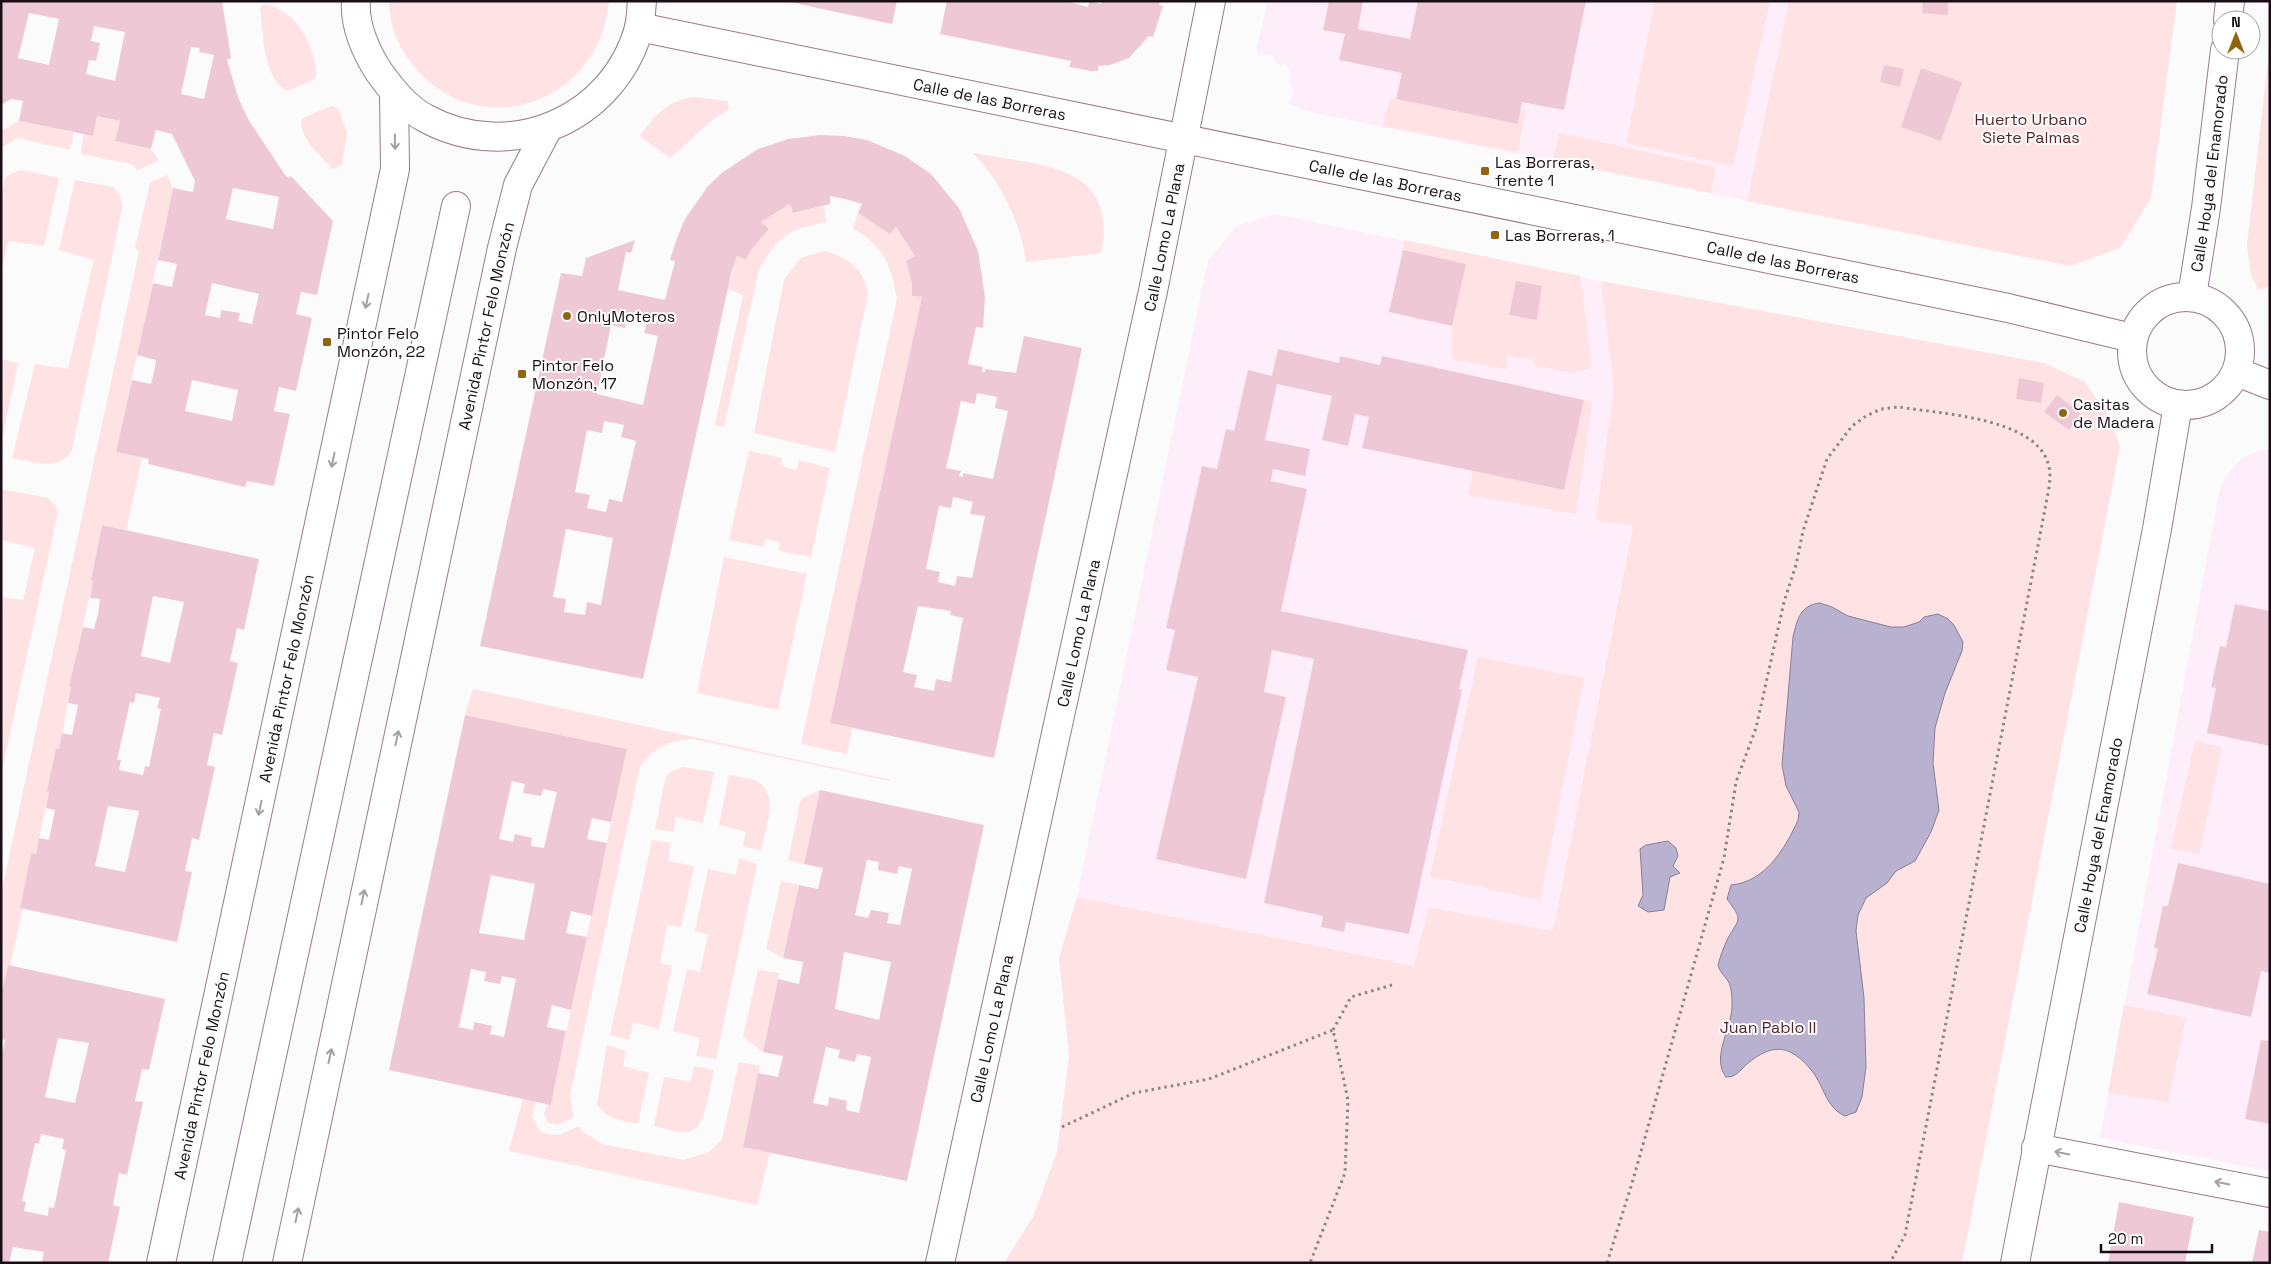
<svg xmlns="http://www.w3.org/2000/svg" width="2271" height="1264" viewBox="0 0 2271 1264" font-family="'Space Grotesk',sans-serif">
<rect width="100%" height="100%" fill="#fbfbfb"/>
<!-- built -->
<g fill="#feeef9">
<path d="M1268 1H1789L1747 201 1305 111 1289 103 1294 91 1289 82 1292 74 1286 64 1278 65 1272 54 1258 56 1257 46Z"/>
<path d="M1275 214 1677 297 1553 931 1430 907 1415 966 1077 897 1208 260 1237 226Z"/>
<path d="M2270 449V1171L2100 1138 2219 493 2225 477 2242 458 2258 451Z"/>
</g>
<!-- green -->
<g fill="#ffe2e3">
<path d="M389 1H609C600 106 473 147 410 61 397 44 389 23 389 1Z"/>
<path d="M1655 1H1770L1733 166 1626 143Z"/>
<path d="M1789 1H2177L2151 198 2120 248 2070 266 1747 201Z"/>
<path d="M264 4C299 12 312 42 317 75L313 80 287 91C263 78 263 32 260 8Z"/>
<path d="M2270 43V285L2264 289H2258L2251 275 2247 245Z"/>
<path d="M695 97 728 101 729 109 711 121 670 158 639 136C657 115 665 101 695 97Z"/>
<path d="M1396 99 1518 124 1522 109 1526 110 1517 152 1383 126 1389 100Z"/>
<path d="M332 106 338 108 347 132 342 165 332 169C321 154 301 141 301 121L305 117Z"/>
<path d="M97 116 120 121 115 141 151 149 159 160 138 170 131 164 81 154 83 134 93 136Z"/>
<path d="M19 121 74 133 70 150 17 138 1 148V131Z"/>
<path d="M1559 133 1716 167 1711 193 1553 160Z"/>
<path d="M973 153C1037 165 1120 163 1101 253L1026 262C1020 220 1002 184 973 153Z"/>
<path d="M22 170 59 178 44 246 8 241 1 274C1 257 0 190 5 179 9 173 16 172 22 170Z"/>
<path d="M167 175 173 188 116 452 142 458 126 530 102 525 91 580 93 581 69 686 71 687 59 749 56 748 47 791 49 792 36 854 31 853 20 907 23 908 10 966H8L1 993V894L139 252 135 248 150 183Z"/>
<path d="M75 180 113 187 121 197 122 208 72 450C59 472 34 462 12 458L35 364 68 369 94 260 59 250Z"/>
<path d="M790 204 793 213 824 206 826 222C786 230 780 235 759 269L724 427 715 425 743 295 728 289 737 256 751 250 769 229 761 222Z"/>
<path d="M858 213 890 233 896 227 915 256 906 261 912 284V296L922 297 830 723 852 728 847 754 801 744 897 299C892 268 883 244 853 229Z"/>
<path d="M1404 240 1580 276 1592 367 1573 373 1534 365 1533 359 1507 356 1506 369 1452 359V326L1465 265 1403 250Z"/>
<path d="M824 251C848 257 864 269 868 294L835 452 754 433 784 280 801 258Z"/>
<path d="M1601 281 2044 363 2085 382 2108 415 2120 446 1962 1263H1004L1033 1217 1057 1152 1069 1056 1059 958 1077 897 1414 966 1429 907 1553 931 1633 526 1596 520 1614 388Z"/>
<path d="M1 359 18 363 1 444Z"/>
<path d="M1584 400 1592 403 1576 514 1468 495 1473 471 1564 490Z"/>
<path d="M749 451 782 458 781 466 797 470 799 460 830 468 811 557 779 551 780 542 766 539 763 547 729 540Z"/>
<path d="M1 489 48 498 57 508V516L1 775V597L23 600 35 548 1 540Z"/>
<path d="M724 557 807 574 778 710 697 693Z"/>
<path d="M1478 657 1584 678 1540 900 1430 876Z"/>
<path d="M473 689 891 780 890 781 693 739C669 740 654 747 640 767L570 1096 574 1117 558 1125 548 1123 544 1114 547 1103 551 1104 627 749 465 715Z"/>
<path d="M2195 741 2222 747 2199 854 2171 848Z"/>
<path d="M682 767 714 772 703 823 676 817 673 832 655 829 665 780 669 773Z"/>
<path d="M729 775C738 777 753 778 760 783 779 797 764 833 761 851L743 846 746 832 719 825Z"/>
<path d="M820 790 804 864 788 860 801 799Z"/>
<path d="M652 840 671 843 668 861 694 866 681 927 667 925 660 963 672 966 659 1029 633 1022 629 1040 610 1035Z"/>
<path d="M739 858 757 864 716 1059 696 1056 700 1038 673 1031 687 969 700 972 708 935 695 931 708 869 736 875Z"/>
<path d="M781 881 799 885 783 958 766 949Z"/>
<path d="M758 970 779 973 763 1052 743 1037Z"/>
<path d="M2124 1005 2186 1018 2168 1102 2108 1093Z"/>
<path d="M607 1045 626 1051 623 1066 649 1073 638 1124C621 1120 606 1119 597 1104Z"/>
<path d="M739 1062 760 1066 743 1146 770 1152 757 1205 509 1151 523 1098 536 1101 532 1116 539 1130 546 1134 559 1135 579 1126 583 1132 602 1144 684 1160 709 1152 722 1139Z"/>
<path d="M694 1066 714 1070C710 1085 706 1129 689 1132 679 1134 664 1128 654 1126L664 1077 691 1082Z"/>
</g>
<!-- water -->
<g fill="#b8b1d0" stroke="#888098">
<path d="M1820 603 1832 607 1848 616 1891 627H1904L1919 622 1924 617 1938 614 1948 619 1954 625 1963 642 1962 651 1945 693 1935 728 1933 763 1939 810 1931 832 1915 861 1896 871 1887 883 1866 898 1858 915 1856 931 1864 998 1866 1067 1862 1097 1856 1112 1845 1116C1826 1108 1824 1086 1812 1071 1791 1045 1773 1042 1747 1064 1739 1071 1737 1077 1726 1077 1711 1058 1731 1030 1732 1007 1732 999 1732 987 1728 981 1724 975 1719 971 1718 965 1720 957 1724 946 1728 938 1740 917 1743 921 1727 899L1731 885C1765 882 1785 849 1798 820L1799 812 1786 786 1782 765 1793 637C1797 620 1800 605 1820 603Z"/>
<path d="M1668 841 1676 848 1678 856 1673 866 1680 873 1670 877 1664 910 1648 912 1638 906 1643 895 1640 849 1646 845Z"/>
</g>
<!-- building -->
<g fill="#eec9d5" fill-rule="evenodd">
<path d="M1 1H222L231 58 227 60 238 97 248 119 285 175 289 178 291 176 333 221 317 295 301 292 296 314 312 318 296 391 279 387 274 411 290 414 274 486 247 481 245 487 148 464 149 459 116 452 132 380 151 384 154 372 156 360 137 355 153 283 172 287 177 264 158 260 173 188 193 192 195 181 172 134 156 130 151 149 115 141 120 121 97 116 93 136 19 121 23 101 11 99 1 105ZM29 13 59 19 49 65 18 58ZM94 26 125 32 115 81 86 74 89 60 96 61 100 43 91 41ZM191 47 200 48 199 52 214 55 204 99 181 94ZM233 188 279 197 273 229 226 219ZM212 283 259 294 252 324 238 321 240 313 221 310 220 318 205 315ZM192 380 238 390 232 421 185 411Z"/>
<path d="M785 1H897L892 24Z"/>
<path d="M947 1H1066L1088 7 1089 1 1101 4 1102 1H1160L1159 5 1163 6 1153 37 1149 36 1129 58 1110 65 1098 66V71H1091L1069 67 1071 61 940 34Z"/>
<path d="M1329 1H1363L1358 29 1410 39 1418 1H1586L1564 110 1522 102 1518 124 1396 99 1402 73 1339 60 1345 34 1323 30Z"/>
<path d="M1923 1H1948V15L1922 13Z"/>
<path d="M1884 65 1904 69 1900 87 1880 82Z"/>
<path d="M1921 68 1962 82 1941 141 1901 127Z"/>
<path d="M820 135 844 136 867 140 905 156 931 174 959 208 978 251 985 297 983 328 976 327 968 364 983 367 982 372H985V369L1016 373 1024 336 1082 348 994 758 830 723 922 297 912 296V284L906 261 915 256 896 227 890 234 858 213 862 204 845 199 830 196V204L793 213 790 204 761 222 769 229 751 250 746 259 737 256 731 274 643 679 480 646 561 273 582 276 586 258 635 240 631 253 626 252 618 290 665 300 675 261 670 260 677 238 685 219 708 186 723 172 758 149 788 139ZM627 317 647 321 644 333 658 336 643 405 597 394 611 325 625 328ZM977 393 997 397 995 408 1008 411 993 479 963 473V477L959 476 961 471 946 468 961 401 975 404ZM604 421 624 425 621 437 636 441 622 502 609 499 606 512 587 508 590 495 575 492 587 430 602 433ZM953 497 973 502 970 514 985 516 972 578 957 576 955 586 938 582 940 572 926 569 939 506 951 508ZM566 529 613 538 601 605 587 602 585 615 564 612 566 599 553 597ZM918 606 951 611 950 615 963 618 951 682 936 679 934 691 914 687 917 675 903 672Z"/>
<path d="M1403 250 1466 264 1452 326 1389 312Z"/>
<path d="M1516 281 1542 286 1537 320 1509 315Z"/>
<path d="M1278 349 1339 363 1340 356 1380 365 1382 356 1584 400 1564 490 1362 448 1369 417 1355 414 1348 446 1322 440 1332 396 1277 384 1265 440 1310 449 1305 476 1273 469 1271 481 1307 489 1281 611 1468 650 1459 689 1462 690 1409 934 1346 922 1344 932 1321 927 1323 916 1264 903 1314 659 1272 650 1264 692 1286 697 1246 879 1156 859 1198 677 1166 670 1175 630 1166 628 1202 466 1217 469 1226 429 1234 431 1248 370 1272 376Z"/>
<path d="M2019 378 2044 383 2041 403 2016 399Z"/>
<path d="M2057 395 2081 414 2069 430 2044 412Z"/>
<path d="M102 525 259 559 244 630 237 628 230 661 238 663 222 735 214 733 207 765 215 767 199 840 192 838 185 871 192 872 177 942 20 908 31 853 36 854 39 838 49 840 55 810 46 808 49 792 47 791 56 748 59 749 62 733 72 735 78 705 68 703 71 687 69 686 83 627 94 629 98 614 100 599 90 598 93 581 91 580ZM153 596 184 602 170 663 141 656ZM136 693 160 698 157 708 161 709 149 767 145 766 143 775 119 770 121 760H117L130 702 134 703ZM108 806 139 811 125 872 95 866Z"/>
<path d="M2235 604 2270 611V746L2207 733 2216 688 2211 687 2220 646 2226 647Z"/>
<path d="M465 715 627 749 611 822 592 818 587 839 607 843 592 916 571 911 566 933 587 937 571 1010 552 1005 547 1027 566 1031 551 1105 389 1070ZM512 781 525 784 523 793 541 796 543 789 557 792 544 848 531 846 532 838 515 834 513 842 499 839ZM491 875 535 884 524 940 479 933ZM471 969 486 972 484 981 500 984 502 976 516 979 504 1037 490 1034 492 1026 474 1022 473 1030 459 1027Z"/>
<path d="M820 790 984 825 907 1181 743 1147 758 1073 778 1077 783 1056 763 1052 778 979 799 984 803 962 783 958 799 885 818 889 823 868 804 864ZM867 860 879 862 878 870 897 874 899 866 912 869 900 925 887 923 889 913 871 910 868 918 855 915ZM844 952 891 962 879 1020 835 1009ZM826 1047 840 1050 838 1058 855 1062 857 1054 871 1057 859 1113 846 1110 847 1101 829 1097 828 1106 813 1103Z"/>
<path d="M2178 863 2270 884V973L2261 971 2251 1017 2147 994 2158 949 2154 948 2163 906H2168Z"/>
<path d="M8 965 165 999 149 1070 142 1069 135 1101 143 1102 127 1175 119 1173 113 1205 120 1207 108 1263H42L44 1252 13 1247 9 1263H1V1059L5 1040 1 1039V995ZM58 1038 89 1043 75 1103 45 1097ZM41 1134 64 1139 62 1149 66 1150 54 1208 49 1207 48 1216 24 1211 26 1202 22 1201 35 1143 39 1144Z"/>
<path d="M2261 1040 2270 1041V1124L2245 1119Z"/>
<path d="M2119 1202 2194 1217 2185 1263H2108Z"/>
<path d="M2259 1230 2270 1232V1263H2252Z"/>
</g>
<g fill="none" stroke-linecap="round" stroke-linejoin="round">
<defs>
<g id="minor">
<path d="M356 1C354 25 366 52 379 72 392 90 407 109 427 119 511 164 614 119 639 28 641 19 641 10 642 1"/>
<path d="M2228 20 2230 1"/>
<path id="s1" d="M639 27 2008 308 2132 338"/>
<path id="s2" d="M2192 296 2206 208 2225 50"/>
<circle cx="2186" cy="351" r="54"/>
<path d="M2237 372 2270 385"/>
<path d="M2036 1148 2270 1193"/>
<path id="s3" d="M161 1263 395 169 394 93"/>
<path d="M227 1263 456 206"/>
<path id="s4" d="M287 1263 502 248 518 185 547 130"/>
<path id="s5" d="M940 1263 1153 291 1211 1"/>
<path id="s6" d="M2015 1263 2157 529 2178 405"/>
</g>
</defs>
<!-- minor casing -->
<use href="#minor" stroke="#987a90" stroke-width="30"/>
<!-- path -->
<g stroke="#8b8589" stroke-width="3" stroke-dasharray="2.5 4" stroke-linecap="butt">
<path d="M1333 1030 1351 997 1392 985"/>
<path d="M1062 1127 1134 1093 1209 1079 1333 1030 1348 1100 1345 1173 1310 1263"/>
<path d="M1607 1263 1633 1180 1724 858 1736 782 1756 728 1784 602 1796 565 1803 531 1827 459 1852 426 1866 416 1881 409 1899 407C1939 414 2039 417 2049 467 2052 480 2047 496 2045 509L1905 1235 1890 1263"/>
</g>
<!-- minor -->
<use href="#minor" stroke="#fff" stroke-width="28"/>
</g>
<!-- one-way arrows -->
<defs><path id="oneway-shaft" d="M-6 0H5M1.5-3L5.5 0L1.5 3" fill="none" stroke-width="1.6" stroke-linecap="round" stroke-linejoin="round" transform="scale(1.25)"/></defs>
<g stroke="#a39fa2">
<use href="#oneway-shaft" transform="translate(395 142) rotate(89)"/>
<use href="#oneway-shaft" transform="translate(367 301) rotate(102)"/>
<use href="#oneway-shaft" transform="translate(333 460) rotate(102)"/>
<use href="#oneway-shaft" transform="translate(397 738) rotate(-78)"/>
<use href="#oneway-shaft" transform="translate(260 808) rotate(102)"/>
<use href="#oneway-shaft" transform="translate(363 897) rotate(-78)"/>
<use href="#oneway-shaft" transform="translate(330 1056) rotate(-78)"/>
<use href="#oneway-shaft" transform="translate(2062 1153) rotate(-169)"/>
<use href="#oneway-shaft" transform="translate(2222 1183) rotate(-169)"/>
<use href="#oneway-shaft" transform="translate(297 1215) rotate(-78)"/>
</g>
<!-- markers -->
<g fill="#926410" stroke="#fff" stroke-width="2">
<rect x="1480" y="166" width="10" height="10" rx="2.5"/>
<rect x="1490" y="230" width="10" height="10" rx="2.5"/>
<circle cx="567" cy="316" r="5"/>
<rect x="322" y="337" width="10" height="10" rx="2.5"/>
<rect x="517" y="369" width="10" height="10" rx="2.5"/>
<circle cx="2063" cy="413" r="5"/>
</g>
<g text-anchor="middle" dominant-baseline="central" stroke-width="4" stroke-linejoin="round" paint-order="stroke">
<!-- street labels -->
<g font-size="16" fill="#190e16" stroke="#fff">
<text stroke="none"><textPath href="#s1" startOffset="358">Calle de las Borreras</textPath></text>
<text stroke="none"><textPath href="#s2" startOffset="124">Calle Hoya del Enamorado</textPath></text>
<text stroke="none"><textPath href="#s1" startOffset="762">Calle de las Borreras</textPath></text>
<text stroke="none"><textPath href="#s5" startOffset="1050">Calle Lomo La Plana</textPath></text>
<text stroke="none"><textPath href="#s1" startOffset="1168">Calle de las Borreras</textPath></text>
<text stroke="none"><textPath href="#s4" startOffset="958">Avenida Pintor Felo Monzón</textPath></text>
<text stroke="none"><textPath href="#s5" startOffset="645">Calle Lomo La Plana</textPath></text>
<text stroke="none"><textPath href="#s3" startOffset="598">Avenida Pintor Felo Monzón</textPath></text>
<text stroke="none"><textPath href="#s6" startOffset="436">Calle Hoya del Enamorado</textPath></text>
<text stroke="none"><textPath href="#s5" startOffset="240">Calle Lomo La Plana</textPath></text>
<text stroke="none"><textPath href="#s3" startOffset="192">Avenida Pintor Felo Monzón</textPath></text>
</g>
<!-- park labels -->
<g font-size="16" fill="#552328" stroke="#fff">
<text x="2031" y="119">Huerto Urbano<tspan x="2031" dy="18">Siete Palmas</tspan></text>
<text x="1768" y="1027">Juan Pablo II</text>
</g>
<!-- poi labels -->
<g font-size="16" fill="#190e16" stroke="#fff" text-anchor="start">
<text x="1495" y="162">Las Borreras,<tspan x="1495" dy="18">frente 1</tspan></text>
<text x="1505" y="235">Las Borreras, 1</text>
<text x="577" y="316">OnlyMoteros</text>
<text x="337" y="333">Pintor Felo<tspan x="337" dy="18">Monzón, 22</tspan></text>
<text x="532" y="365">Pintor Felo<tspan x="532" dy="18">Monzón, 17</tspan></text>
<text x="2073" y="404">Casitas<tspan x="2073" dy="18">de Madera</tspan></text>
</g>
</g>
<!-- border -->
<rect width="2271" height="1264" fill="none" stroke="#190e16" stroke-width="5"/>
<!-- north arrow -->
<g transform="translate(2236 35)"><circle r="24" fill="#ffffff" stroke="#a39fa2"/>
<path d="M0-4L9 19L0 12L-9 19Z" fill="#926410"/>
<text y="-8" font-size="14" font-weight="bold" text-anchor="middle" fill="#190e16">N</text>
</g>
<!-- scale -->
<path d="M2101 1244v8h111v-8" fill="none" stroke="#190e16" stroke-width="2.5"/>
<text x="2108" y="1244" font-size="15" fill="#190e16" stroke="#ffffff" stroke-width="4" paint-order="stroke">20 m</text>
</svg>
